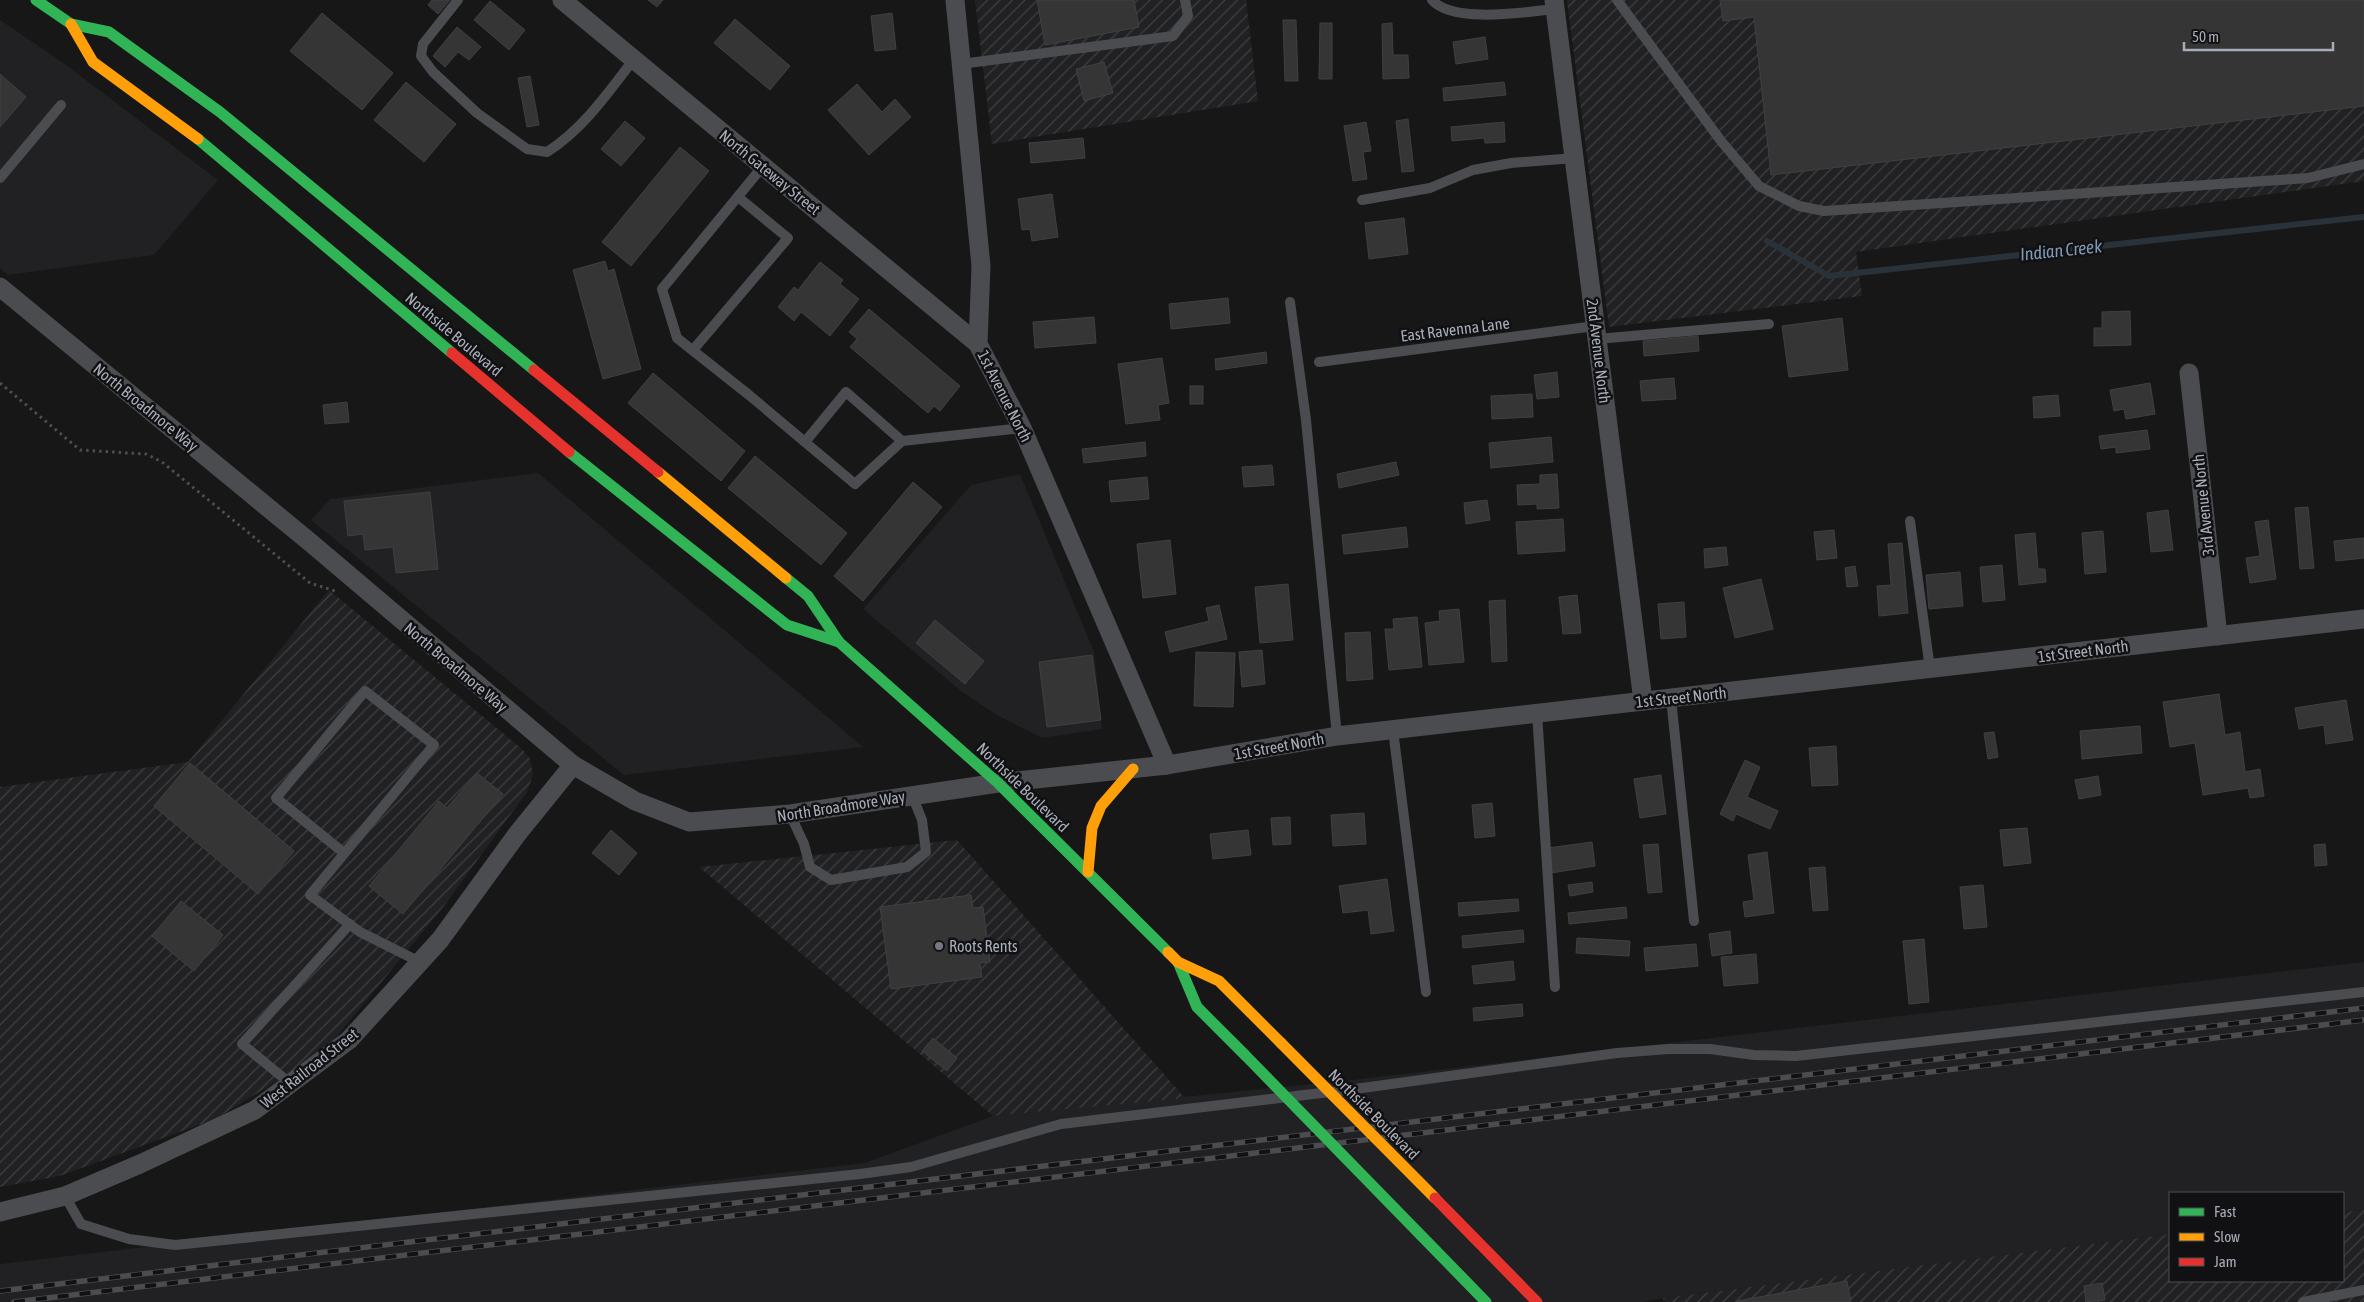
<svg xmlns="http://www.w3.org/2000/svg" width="2364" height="1302" viewBox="0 0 2364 1302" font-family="'Asap Condensed',sans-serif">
<defs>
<pattern id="industrial-furrows" width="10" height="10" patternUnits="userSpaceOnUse" patternTransform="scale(1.25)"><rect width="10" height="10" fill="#212123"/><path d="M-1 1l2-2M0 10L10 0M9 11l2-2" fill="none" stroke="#3e3f41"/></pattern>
</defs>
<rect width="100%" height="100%" fill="#171717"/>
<!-- built -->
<g fill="#212123">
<path d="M0 20 62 62 218 180 154 255 8 275 0 268Z"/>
<path d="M538 473 863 747 624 775 311 520 330 499Z"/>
<path d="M1020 474 1094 652 1102 729 1042 738 997 715 961 691 863 609 971 485Z"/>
<path d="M2364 962V1210L2343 1212V1193H2170V1234L1663 1298 1643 1302H0V1264L865 1163 993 1116 1343 1081Z"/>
</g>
<!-- industrial -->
<g fill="url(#industrial-furrows)">
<path d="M975 0H1246L1258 101 992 144Z"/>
<path d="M1567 0H2364V181L1856 252 1862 296 1609 327Z"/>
<path d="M329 590 522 749 530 759 533 775 527 792 444 906 323 1053 215 1119 60 1176 0 1187V787L188 762Z"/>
<path d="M957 840 1185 1098 993 1116 699 867Z"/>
<path d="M2364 1210V1302H1664L1663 1298 2170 1234V1281H2343V1212Z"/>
</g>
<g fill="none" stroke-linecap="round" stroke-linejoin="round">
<!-- stream -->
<path stroke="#2a3239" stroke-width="6" d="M1767 241 1829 276 2364 217"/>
</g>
<!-- building -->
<g fill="#353536" stroke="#3f4043">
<path d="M432 0H450L438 14 428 5Z"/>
<path d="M648 0H663L657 7Z"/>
<path d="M1037 0H1134L1139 27 1045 45Z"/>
<path d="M1720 0H2364V106L1771 175 1754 17 1723 21Z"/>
<path d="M490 1 525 30 509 50 474 20Z"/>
<path d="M322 13 393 73 362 110 290 51Z"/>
<path d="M892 13 896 49 875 51 871 16Z"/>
<path d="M735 19 790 66 770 90 714 43Z"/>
<path d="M1283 20H1296L1298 81H1285Z"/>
<path d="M1320 23H1332V79H1319Z"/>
<path d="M1392 23 1393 55H1408L1409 78 1383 79 1382 24Z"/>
<path d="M457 27 481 47 469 60 458 52 445 67 433 56Z"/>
<path d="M1485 37 1488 59 1456 64 1453 42Z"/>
<path d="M1104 62 1113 93 1084 101 1076 69Z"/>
<path d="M0 74 26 97 0 127Z"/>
<path d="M530 76 539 125 527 127 518 78Z"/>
<path d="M406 82 456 124 424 162 374 120Z"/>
<path d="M1504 82 1506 95 1444 101 1443 88Z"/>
<path d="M857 84 882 112 895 99 911 117 869 155 828 110Z"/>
<path d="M1408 119 1414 171 1402 172 1396 121Z"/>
<path d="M625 121 645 138 621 166 601 149Z"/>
<path d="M1366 122 1371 151 1363 152 1367 179 1353 181 1344 126Z"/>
<path d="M1504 122 1505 142 1485 143 1484 138 1452 141 1451 127Z"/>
<path d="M1083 138 1085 158 1031 163 1029 143Z"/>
<path d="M680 147 709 171 631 266 602 242Z"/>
<path d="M1052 194 1058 237 1032 241 1030 229 1022 230 1018 199Z"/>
<path d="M1404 218 1408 254 1369 259 1365 223Z"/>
<path d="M605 261 608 271 614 269 641 369 603 379 573 270Z"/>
<path d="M820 262 843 280 840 284 859 299 830 336 801 312 794 321 778 307 794 287 798 290Z"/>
<path d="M1228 298 1230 323 1171 329 1169 304Z"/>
<path d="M869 309 960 386 940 411 934 406 928 413 850 347 857 339 849 332Z"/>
<path d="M2130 311 2131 345 2094 346V328H2102V312Z"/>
<path d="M1094 317 1096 343 1035 348 1033 322Z"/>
<path d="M1842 318 1848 370 1789 377 1782 326Z"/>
<path d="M1698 336 1699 351 1644 356 1643 341Z"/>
<path d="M1266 352 1267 363 1216 370 1215 359Z"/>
<path d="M1162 358 1169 403 1158 405 1160 420 1126 424 1118 364Z"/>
<path d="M1557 372 1559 397 1537 399 1534 375Z"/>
<path d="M653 373 745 451 721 481 628 403Z"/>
<path d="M1674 378 1676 399 1642 401 1640 381Z"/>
<path d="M2150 383 2155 414 2126 419 2124 409 2114 411 2110 390Z"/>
<rect x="1190" y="386" width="13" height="18"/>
<path d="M1532 394 1533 417 1492 419 1491 396Z"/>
<path d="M2058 395 2060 416 2034 418 2033 397Z"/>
<path d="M347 402 349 422 325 424 323 405Z"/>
<path d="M2147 430 2150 449 2116 453V447L2101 449 2099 436Z"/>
<path d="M1551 437 1553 462 1491 468 1489 443Z"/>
<path d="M1145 442 1146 456 1084 463 1082 449Z"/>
<path d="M755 456 847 533 821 565 728 488Z"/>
<path d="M1396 462 1399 475 1339 488 1337 474Z"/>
<path d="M1272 465 1274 485 1244 487 1242 467Z"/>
<path d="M1557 474 1559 508 1537 509V504L1518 505 1517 485 1540 484V475Z"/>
<path d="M1147 477 1149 499 1111 502 1109 481Z"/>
<path d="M913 482 942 507 863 601 834 576Z"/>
<path d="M430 492 438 569 396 573 393 547 365 550 363 534 348 536 344 501Z"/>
<path d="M1487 500 1490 520 1466 524 1464 503Z"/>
<path d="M2308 507 2314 568 2300 569 2295 508Z"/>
<path d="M2168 510 2173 550 2151 552 2147 513Z"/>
<path d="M1563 519 1565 551 1518 554 1516 522Z"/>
<path d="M2268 520 2276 579 2250 583 2246 558 2260 556 2255 522Z"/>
<path d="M1406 527 1408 547 1344 554 1342 535Z"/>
<path d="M1834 530 1837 558 1817 560 1814 532Z"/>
<path d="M2103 531 2106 572 2085 574 2082 533Z"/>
<path d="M2035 533 2038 569H2045L2046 582 2019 585 2015 535Z"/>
<path d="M2364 538V558L2336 561 2334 541Z"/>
<path d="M1170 540 1176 594 1143 598 1137 544Z"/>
<path d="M1902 543 1908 613 1879 616 1877 586 1891 585 1888 544Z"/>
<path d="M1726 547 1728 565 1705 568 1704 549Z"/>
<path d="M2002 565 2005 600 1983 602 1980 567Z"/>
<path d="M1855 566 1858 586 1847 587 1845 568Z"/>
<path d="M1960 572 1963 606 1929 609 1926 575Z"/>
<path d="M1761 579 1773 629 1735 638 1723 588Z"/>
<path d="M1288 584 1293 640 1260 643 1255 587Z"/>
<path d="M1577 595 1581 633 1563 634 1559 597Z"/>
<path d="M1505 600 1507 661 1492 662 1489 601Z"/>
<path d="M1684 602 1686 637 1661 639 1658 604Z"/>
<path d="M1219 605 1227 639 1170 652 1165 632 1209 621 1206 608Z"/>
<path d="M1459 609 1464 662 1429 665 1425 623 1440 621 1439 611Z"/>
<path d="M1417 617 1422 667 1389 670 1385 629H1394L1393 619Z"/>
<path d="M935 620 984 661 965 684 916 643Z"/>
<path d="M1370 632 1373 679 1347 681 1345 633Z"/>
<path d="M1262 650 1265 684 1242 687 1239 652Z"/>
<path d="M1196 652 1235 653 1233 707 1194 706Z"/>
<path d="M1092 655 1101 720 1047 727 1039 662Z"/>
<path d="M2219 694 2225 735 2240 732 2245 772 2260 769 2264 796 2250 798 2248 788 2203 795 2195 743 2170 747 2163 702Z"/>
<path d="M2346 700 2353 740 2326 744 2324 725 2299 729 2295 708Z"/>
<path d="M2140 726 2142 753 2082 759 2080 731Z"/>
<path d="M1994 732 1998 757 1988 759 1984 733Z"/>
<path d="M1836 746 1838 785 1812 786 1809 748Z"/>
<path d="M1745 760 1760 767 1747 797 1778 811 1770 829 1736 814 1733 821 1720 814Z"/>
<path d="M190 763 294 851 258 894 154 806Z"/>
<path d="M477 773 503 794 403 914 369 886 439 801 447 808Z"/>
<path d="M1661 775 1666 814 1640 818 1634 779Z"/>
<path d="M2098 776 2101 795 2079 799 2075 780Z"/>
<path d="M1492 803 1495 836 1475 838 1472 805Z"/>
<path d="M1364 813 1366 844 1333 846 1331 815Z"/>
<path d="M1290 817 1291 844 1273 845 1271 818Z"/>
<path d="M2027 828 2031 863 2004 866 2000 830Z"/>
<path d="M611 830 637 853 619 875 592 853Z"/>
<path d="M1248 830 1251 855 1213 859 1210 834Z"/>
<path d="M1592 842 1595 866 1551 873 1548 848Z"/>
<path d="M1658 844 1662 892 1648 893 1643 845Z"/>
<path d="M2325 844 2327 865 2315 866 2314 845Z"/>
<path d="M1767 852 1774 913 1745 917 1743 902 1754 900 1748 855Z"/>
<path d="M1825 867 1828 910 1813 911 1809 868Z"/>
<path d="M1387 879 1394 931 1371 934 1368 910 1343 913 1339 886Z"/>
<path d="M1592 882 1593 892 1570 896 1568 885Z"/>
<path d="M1983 885 1987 927 1964 929 1960 887Z"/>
<path d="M971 895 973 908 983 907 990 962 980 963 982 977 891 989 880 907Z"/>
<path d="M1518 899 1519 911 1459 916 1458 903Z"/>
<path d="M181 901 223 935 194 971 152 936Z"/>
<path d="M1626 907 1627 918 1569 924 1568 913Z"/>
<path d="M1523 930 1524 942 1463 948 1462 936Z"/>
<path d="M1730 931 1732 953 1712 956 1709 934Z"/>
<path d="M1577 938 1630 941 1629 956 1576 953Z"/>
<path d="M1924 939 1929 1002 1909 1004 1903 941Z"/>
<path d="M1696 944 1698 966 1646 971 1644 948Z"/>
<path d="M1756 954 1758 983 1724 986 1721 957Z"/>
<path d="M1513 961 1515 980 1474 984 1472 966Z"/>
<path d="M1522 1004 1523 1016 1474 1021 1473 1008Z"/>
<path d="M933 1038 957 1058 947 1071 922 1051Z"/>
<path d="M1847 1281 1851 1302H1738L1737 1301Z"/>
<path d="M2102 1283 2105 1300 2086 1302 2084 1286Z"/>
</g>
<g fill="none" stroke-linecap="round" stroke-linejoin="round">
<!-- path -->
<path stroke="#4d4e52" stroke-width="3" stroke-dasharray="2.5 4" stroke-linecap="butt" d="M0 383 80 450 146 454 162 462 310 583 335 591"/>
<!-- lane -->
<g stroke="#4b4c50" stroke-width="10">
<path d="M458 0 423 44 421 56 433 72 477 113 527 149 547 152C583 129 608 93 634 59"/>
<path d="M1432 0C1453 24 1526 12 1555 9"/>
<path d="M1617 0 1721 141 1759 186 1799 206 1824 211 2308 178 2364 164"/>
<path d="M961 64 1173 36 1188 16 1185 0"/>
<path d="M763 166 662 289 677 338 749 395 855 484 902 441 1022 428"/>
<path d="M0 178 61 105"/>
<path d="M1362 200 1430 188 1473 170 1511 163 1575 158"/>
<path d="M1290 302 1306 420 1337 736"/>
<path d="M1597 339 1769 324"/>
<path d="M693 350 788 238 738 197"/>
<path d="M1319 362 1595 326"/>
<path d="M805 442 846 392 902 441"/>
<path d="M1910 521 1930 669"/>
<path d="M1671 698 1694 921"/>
<path d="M1537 713 1555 987"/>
<path d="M1393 730 1426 992"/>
<path d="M790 814 804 844 810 867 831 880 907 867 926 852 922 820 912 795"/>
<path d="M344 853 276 798 365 691 434 745 310 895 360 932 420 962"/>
<path d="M291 1084 242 1044 350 924"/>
<path d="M65 1196 81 1224 129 1239 175 1245 860 1174 911 1167 1061 1124 1355 1089 1617 1053 1669 1049H1710L1754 1055 1796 1056 2364 992"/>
<path d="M2303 1302 2364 1290"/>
</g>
<!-- street -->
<g stroke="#4b4c50" stroke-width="19">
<path d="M562 0 978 344"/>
<path d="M955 0 981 266 978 344 1022 428 1167 765"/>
<path d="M1554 0 1643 701"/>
<path d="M0 287 311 543 573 765 635 801 689 822 790 814 998 783 1167 765 1337 736 2364 619"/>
<path d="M2189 373 2218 636"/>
<path d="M0 1212 65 1196 140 1164 255 1110 349 1040 440 940 518 833 573 765"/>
</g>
<!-- fast -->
<g stroke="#30b455" stroke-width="11">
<path d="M36 0 71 24 109 32 220 112 534 370"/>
<path d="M198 139 452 353"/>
<path d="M569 452 787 625 839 642"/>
<path d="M786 578 808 596 839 642 998 783 1168 952"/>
<path d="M1178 962 1197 1007 1245 1055"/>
</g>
<!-- slow -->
<g stroke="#ff9f0a" stroke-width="11">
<path d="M71 24 93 62 198 139"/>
<path d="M658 472 786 578"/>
<path d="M1088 872 1092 828 1101 806 1133 769"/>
<path d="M1168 952 1178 962 1219 981 1281 1043"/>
</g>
<!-- jam -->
<g stroke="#e5322d" stroke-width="11">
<path d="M452 353 569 452"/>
<path d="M534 370 658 472"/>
</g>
<defs>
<g id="rail">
<path d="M0 1291 2364 1008"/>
<path d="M14 1302 2364 1020"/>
</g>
</defs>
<!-- rail casing -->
<use href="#rail" stroke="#4b4c4f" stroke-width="5.5"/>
<!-- rail -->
<use href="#rail" stroke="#111113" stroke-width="4" stroke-dasharray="11" stroke-linecap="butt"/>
<!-- fast-bridge -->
<path stroke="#30b455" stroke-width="11" d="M1245 1055 1486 1302"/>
<!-- slow-bridge -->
<path stroke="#ff9f0a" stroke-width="11" d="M1281 1043 1435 1198"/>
<!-- jam-bridge -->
<path stroke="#e5322d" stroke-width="11" d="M1435 1198 1537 1302"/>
</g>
<!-- markers -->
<circle fill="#757880" stroke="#111113" stroke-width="2" cx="939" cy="946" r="5"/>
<g text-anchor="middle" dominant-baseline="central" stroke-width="5" stroke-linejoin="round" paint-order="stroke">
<!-- street labels -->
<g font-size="16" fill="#a8adb8" stroke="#111113">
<text transform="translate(770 172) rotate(39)">North Gateway Street</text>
<text transform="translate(1455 329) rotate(-7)">East Ravenna Lane</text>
<text transform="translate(454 334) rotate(40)">Northside Boulevard</text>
<text transform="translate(1599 351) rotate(83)">2nd Avenue North</text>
<text transform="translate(1005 396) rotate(63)">1st Avenue North</text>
<text transform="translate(146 407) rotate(39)">North Broadmore Way</text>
<text transform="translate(2203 505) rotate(-96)">3rd Avenue North</text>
<text transform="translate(2083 651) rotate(-7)">1st Street North</text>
<text transform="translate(456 667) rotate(40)">North Broadmore Way</text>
<text transform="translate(1681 697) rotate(-6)">1st Street North</text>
<text transform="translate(1279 746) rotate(-10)">1st Street North</text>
<text transform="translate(1023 787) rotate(44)">Northside Boulevard</text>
<text transform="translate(841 806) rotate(-9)">North Broadmore Way</text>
<text transform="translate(309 1068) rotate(-38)">West Railroad Street</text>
<text transform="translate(1374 1114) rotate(45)">Northside Boulevard</text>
</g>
<!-- poi labels -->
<g font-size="16" fill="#a8adb8" stroke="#111113" text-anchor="start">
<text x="949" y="946">Roots Rents</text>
</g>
<!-- water labels -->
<g font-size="18" font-style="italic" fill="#7f9bb3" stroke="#111113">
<text transform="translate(2061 250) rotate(-6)">Indian Creek</text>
</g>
</g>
<!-- legend -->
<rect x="2169" y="1192" width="175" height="90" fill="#111113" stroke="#4d4f55"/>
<rect x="2179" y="1208" width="25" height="8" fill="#30b455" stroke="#4d4f55"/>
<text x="2214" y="1217" font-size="15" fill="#a8adb8">Fast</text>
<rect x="2179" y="1233" width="25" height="8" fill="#ff9f0a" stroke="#4d4f55"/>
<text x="2214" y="1242" font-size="15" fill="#a8adb8">Slow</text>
<rect x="2179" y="1258" width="25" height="8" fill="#e5322d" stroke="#4d4f55"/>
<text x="2214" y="1267" font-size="15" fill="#a8adb8">Jam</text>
<!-- scale -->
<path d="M2184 42v8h149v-8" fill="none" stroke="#a8adb8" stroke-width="2.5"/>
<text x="2192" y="42" font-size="15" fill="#a8adb8" stroke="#111113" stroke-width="4" paint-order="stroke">50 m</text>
</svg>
